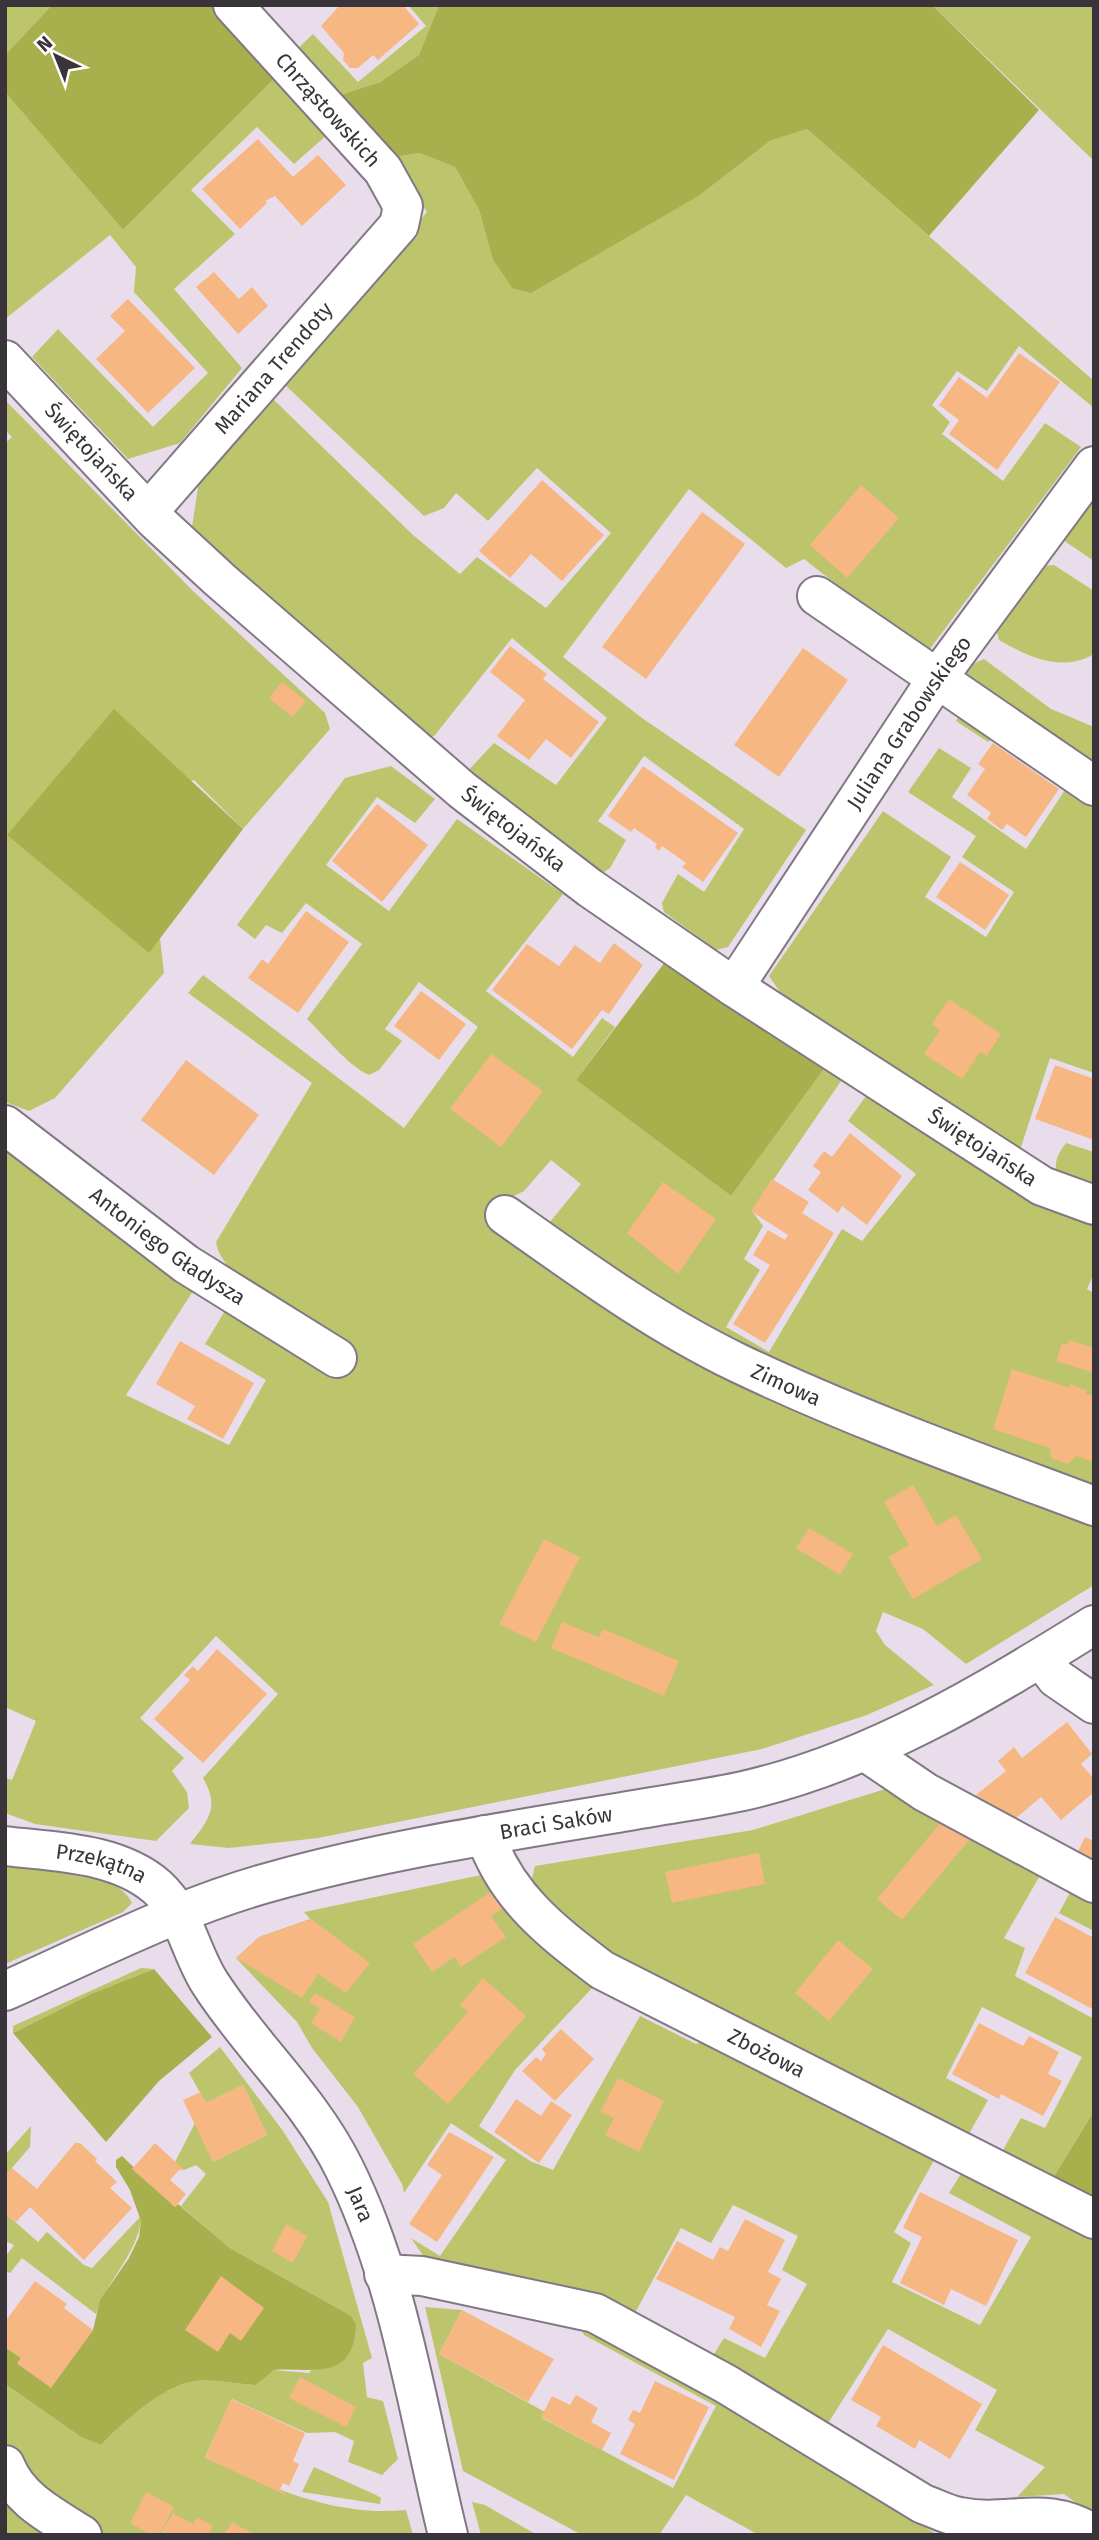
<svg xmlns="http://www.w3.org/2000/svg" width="1099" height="2540" viewBox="0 0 1099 2540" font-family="'Fira Sans',sans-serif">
<rect width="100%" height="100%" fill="#e9ddec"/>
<!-- green -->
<g fill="#bcc56b">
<path d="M5 5H52L5 55Z"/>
<path d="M408 5H439L419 55 380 82 334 97 293 53 313 34 358 82 426 26Z"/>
<path d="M932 5H1094V161Z"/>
<path d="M277 76 328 134 294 164 257 127 191 190 235 234 174 289 242 368 180 443 128 459 32 357 58 329 153 427 208 373 134 292 136 267 110 235 5 319V92L123 230Z"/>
<path d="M807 129 1094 381V408L1019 346 987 391 957 371 932 405 950 422 942 434 1003 481 1045 423 1081 447 926 654 804 559 786 568 689 489 563 657 642 718 806 830 728 947 716 950 664 912 662 903 678 874 704 892 744 829 644 756 598 821 626 840 610 868 601 874 464 775 494 743 556 785 607 718 512 638 435 735 426 740 393 714 192 527 199 481 273 399 413 535 460 574 477 557 546 608 611 533 537 468 488 521 456 493 444 508 424 516 284 384 427 212 389 158 419 153 455 167 479 210 493 260 512 288 700 195 770 141Z"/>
<path d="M5 400 193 591 325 713 330 729 243 829 194 780 8 835 149 952 160 938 164 973 55 1098 29 1111 5 1102V443L12 437 5 430Z"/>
<path d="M1094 491V561L1060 538Z"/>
<path d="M1054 565 1094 591V654C1062 673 1028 657 999 640L995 623 1038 566Z"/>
<path d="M984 659 1051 709 1094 727V774L954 680 966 667Z"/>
<path d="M964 710 1094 795V1073L1050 1058 1020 1150 814 1017 780 992 769 976 883 811 951 857 925 897 986 937 1014 892 962 857 976 836 908 792 939 748 971 768 952 797 1026 849 1065 790 993 738 988 742 956 721Z"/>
<path d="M391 766 435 799 415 823 377 797 326 865 389 911 457 819 563 894 486 991 573 1057 602 1018 615 1027 576 1080 731 1196 824 1069 841 1081 752 1211 763 1226 744 1259 760 1270 726 1327 769 1352 842 1229 862 1241 916 1174 848 1121 866 1096 1044 1206 1094 1224V1273L1087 1289 1094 1293V1498L902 1424 754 1360 674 1320 545 1228 581 1184 551 1160 524 1191 484 1211C540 1251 594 1297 654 1331 792 1411 946 1462 1094 1519V1585L966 1664 923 1629 883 1612 876 1631 885 1645 934 1685 867 1715 762 1749 318 1838 229 1848 190 1844C209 1819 220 1807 203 1778L278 1694 216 1636 140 1718 184 1758 172 1771 187 1792 189 1808 156 1841 35 1824 5 1813V1778L12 1780 36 1721 5 1707V1142L195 1288 126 1395 229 1445 266 1380 205 1344 226 1309 344 1373 349 1352 338 1339C305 1319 222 1283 216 1242L312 1083 188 993 203 975 404 1128 478 1027 419 982 385 1029 402 1041 379 1070 369 1075C348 1066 325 1036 307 1019L362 944 306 903 282 933 266 925 255 939 237 925 345 778Z"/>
<path d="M1066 1143 1094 1152V1193L1059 1180C1053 1164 1056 1156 1066 1143Z"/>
<path d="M895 1786 1046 1865 1004 1938 1025 1948 1015 1976 1094 2019V2111L1050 2183 999 2157 1021 2118 1045 2128 1082 2057 982 2007 946 2078 988 2100 965 2141 631 1974 530 1887 535 1866 753 1830Z"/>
<path d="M5 1859C37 1865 119 1871 132 1903L123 1912 5 1964Z"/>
<path d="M481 1875 572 1971 594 1986 515 2070 479 2126 530 2161 553 2170 640 2016 696 2044 711 2038 937 2155 894 2232 911 2243 892 2282 980 2325 1031 2237 949 2193 964 2169 1094 2236V2516L1064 2494 1017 2497 1045 2467 975 2430 997 2390 888 2329 823 2431 711 2359 724 2338 765 2358 807 2284 782 2270 798 2236 733 2205 711 2243 681 2228 635 2313 426 2260 411 2238 440 2256 506 2160 451 2123 404 2193 402 2184 358 2107 312 2048 297 2022 236 1958 259 1937 310 1919 304 1912Z"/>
<path d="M1074 1885 1094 1895V1931L1059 1913Z"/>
<path d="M141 1968 154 1969 93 1993 13 2033V2026Z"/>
<path d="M220 2047 283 2131 328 2202 372 2358 363 2363 367 2397 383 2401 398 2459 382 2475 348 2462 354 2441 335 2432 307 2433 232 2399 205 2457C269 2487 334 2517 406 2510L413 2535H5V2384L81 2437 101 2445C122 2423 164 2385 195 2381 215 2379 236 2384 256 2385L273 2370 309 2373 350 2315 230 2248 181 2206 206 2174 196 2165 184 2170 175 2162 195 2123 213 2162 267 2135 243 2085 206 2103 189 2073Z"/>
<path d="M31 2126 30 2147 5 2176V2155Z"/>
<path d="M5 2213 38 2242 47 2232 84 2265 92 2268 140 2217 141 2221C135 2257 107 2280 96 2314L22 2258 10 2273 5 2271V2257L14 2245 5 2241Z"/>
<path d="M425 2307 462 2310 439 2354 545 2412 542 2418 673 2488 716 2406 584 2335 577 2319 729 2400 725 2407 938 2535H759L686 2495 659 2535H582L463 2471Z"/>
<path d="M314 2467 376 2495 381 2498 380 2504 302 2492Z"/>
<path d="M472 2502 485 2505 537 2535H481Z"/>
</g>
<!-- forest -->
<g fill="#a7b04c">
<path d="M52 5H214L277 76 123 230 5 92V55Z"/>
<path d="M439 5H932L1039 110 929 236 807 129 770 141 700 195 531 293 512 288 493 260 479 210 455 167 419 153 389 158 334 97 380 82 419 55Z"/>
<path d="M114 709 243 829 149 953 7 835Z"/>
<path d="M665 962 824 1069 731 1196 576 1080Z"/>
<path d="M154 1969 212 2037 159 2081 106 2142 13 2033 93 1993Z"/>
<path d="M1094 2111V2206L1050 2183Z"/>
<path d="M122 2156 175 2207 178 2204 230 2248 350 2315 356 2324C354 2383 312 2367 274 2370L256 2385C236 2384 215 2379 195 2381 164 2385 122 2423 101 2445L81 2437 5 2384V2347L21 2358 18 2364 51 2387 93 2330 100 2300 129 2258 139 2237 141 2221 130 2190 116 2167V2160Z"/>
</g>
<!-- building -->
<g fill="#f6b782">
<path d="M340 5H403L419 24 378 60 373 55 358 68H350L343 60 344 53 321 26Z"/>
<path d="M258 139 293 177 318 155 346 185 302 226 275 196 265 201 267 203 240 229 202 189Z"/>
<path d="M214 272 239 299 252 287 268 306 238 334 196 287Z"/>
<path d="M128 299 195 368 148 413 96 359 125 331 110 316Z"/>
<path d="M1019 353 1060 382 997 470 949 434 959 420 939 405 959 377 987 398Z"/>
<path d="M542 480 604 535 562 581 531 554 510 578 479 551Z"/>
<path d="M861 485 899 518 847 578 810 545Z"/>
<path d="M702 512 745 544 646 679 602 647Z"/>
<path d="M510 646 547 674 543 679 599 722 571 758 546 739 529 760 497 736 525 700 490 672Z"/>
<path d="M803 648 848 680 779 777 734 745Z"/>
<path d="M282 682 306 701 293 717 269 698Z"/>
<path d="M993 743 1059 789 1026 837 1007 824 1002 830 987 819 991 813 967 795 985 769 978 764Z"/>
<path d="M643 766 738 833 703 882 682 867 686 863 662 846 659 851 655 847 657 844 634 828 631 832 608 816Z"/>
<path d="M377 804 428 845 382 902 332 861Z"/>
<path d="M960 862 1009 895 985 930 936 897Z"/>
<path d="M306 911 349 942 298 1013 248 978 262 959 268 964Z"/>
<path d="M614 943 643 965 609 1014 602 1010 572 1049 492 990 527 944 559 966 575 945 600 963Z"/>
<path d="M421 991 466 1024 439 1060 394 1026Z"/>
<path d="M949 999 1001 1034 987 1056 980 1052 962 1079 924 1054 940 1030 932 1024Z"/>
<path d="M491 1054 543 1091 501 1147 450 1109Z"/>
<path d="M186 1060 259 1115 214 1175 141 1120Z"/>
<path d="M1055 1065 1094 1079V1140L1035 1119Z"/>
<path d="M850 1133 902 1176 867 1225 842 1206 838 1213 808 1190 821 1172 813 1166 824 1151 832 1157Z"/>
<path d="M772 1179 809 1202 802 1213 834 1233 765 1343 733 1324 770 1265 753 1255 768 1230 785 1240 788 1235 751 1211Z"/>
<path d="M663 1182 716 1219 678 1274 627 1233Z"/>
<path d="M1069 1340 1094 1348V1373L1056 1361 1062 1343 1068 1345Z"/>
<path d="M180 1341 254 1383 223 1439 187 1419 195 1406 156 1384Z"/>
<path d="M1012 1369 1070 1388V1384L1087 1390 1086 1394 1094 1396V1462L1076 1456 1068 1464 1051 1458 1050 1448 993 1429Z"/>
<path d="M913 1485 937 1526 956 1515 982 1559 913 1599 888 1557 909 1545 884 1502Z"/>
<path d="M809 1528 853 1554 840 1575 796 1548Z"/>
<path d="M544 1539 580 1557 536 1642 499 1624Z"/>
<path d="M562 1622 599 1637 603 1629 679 1661 664 1696 551 1648Z"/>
<path d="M217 1649 267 1694 203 1763 154 1719 190 1680 184 1675 193 1666 198 1671Z"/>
<path d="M1067 1722 1092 1754 1081 1764 1094 1779V1792L1061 1820 1041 1797 1004 1828 976 1795 1006 1771 998 1761 1014 1747 1022 1758Z"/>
<path d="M946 1816 971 1838 902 1920 877 1899Z"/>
<path d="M1085 1837 1094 1841V1873L1073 1862Z"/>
<path d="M759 1853 765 1884 672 1903 665 1872Z"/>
<path d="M492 1891 505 1907 491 1916 506 1937 461 1967 455 1957 432 1972 413 1944Z"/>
<path d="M1055 1917 1094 1938V2010L1025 1973Z"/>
<path d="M311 1919 370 1963 346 1993 318 1974 302 1998 236 1958 259 1937Z"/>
<path d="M838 1940 873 1969 829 2021 795 1993Z"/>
<path d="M483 1978 526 2016 448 2104 413 2074 468 2012 460 2005Z"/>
<path d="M315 1993 355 2017 341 2042 311 2023 320 2009 309 2002Z"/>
<path d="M979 2023 1023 2046 1029 2036 1059 2052 1048 2074 1062 2081 1043 2116 1001 2094 999 2099 952 2074Z"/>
<path d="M561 2029 594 2059 555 2101 522 2071 536 2057 541 2061 546 2054 542 2049Z"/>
<path d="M618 2078 664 2101 639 2152 605 2135 614 2118 600 2112Z"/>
<path d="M243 2085 267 2135 213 2162 183 2100 201 2092 206 2103Z"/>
<path d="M516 2099 541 2116 551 2101 572 2115 539 2163 494 2132Z"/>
<path d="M449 2132 494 2157 437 2242 409 2224 442 2175 427 2165Z"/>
<path d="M75 2143H80L97 2159 95 2161 117 2182 110 2188 132 2208 84 2260 30 2207 16 2222 5 2213V2176L12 2168 37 2189Z"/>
<path d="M155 2143 184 2170H179L170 2180 186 2194 175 2207 132 2169Z"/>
<path d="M920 2192 1018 2240 986 2306 951 2289 944 2305 900 2283 922 2237 903 2228Z"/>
<path d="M745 2219 785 2240 768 2272 781 2279 767 2305 780 2311 761 2347 729 2329 735 2317 656 2279 677 2241 713 2260 720 2247 728 2251Z"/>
<path d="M286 2224 307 2236 293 2263 272 2251Z"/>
<path d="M221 2276 264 2308 241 2341 230 2333 218 2352 185 2330Z"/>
<path d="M35 2281 67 2304 64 2308 93 2330 51 2388 17 2363 21 2358 5 2347V2322Z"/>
<path d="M462 2310 554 2359 528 2402 439 2354Z"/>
<path d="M883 2345 982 2404 950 2459 919 2440 915 2449 895 2437 876 2426 881 2417 851 2400Z"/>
<path d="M300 2377 356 2407 346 2427 289 2398Z"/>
<path d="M655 2381 709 2407 674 2480 620 2454 635 2424 628 2420 633 2410 640 2413Z"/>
<path d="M576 2395 598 2408 591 2422 611 2433 602 2450 541 2417 552 2396 570 2405Z"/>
<path d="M231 2399 305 2433 293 2461 299 2464 289 2486 283 2483 280 2489 288 2496 205 2458Z"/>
<path d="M146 2492 174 2507 159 2535H152L130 2523Z"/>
<path d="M173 2513 193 2524 197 2517 213 2526 208 2535H160Z"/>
<path d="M232 2522 255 2535H224Z"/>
</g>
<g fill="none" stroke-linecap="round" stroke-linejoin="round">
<defs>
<g id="minor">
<path id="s1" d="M5 360 154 519 220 580 462 790 590 888 734 987 1042 1186 1094 1205"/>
<path id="s2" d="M148 512 399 225 403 206 383 170 233 5"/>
<path d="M817 596 1094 786"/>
<path id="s3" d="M734 987 936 680 1094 466"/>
<path id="s4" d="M5 1125 186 1264 337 1358"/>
<path id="s5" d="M505 1215C580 1268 655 1323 738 1363 853 1418 974 1461 1094 1506"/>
<path d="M1041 1658 1056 1678 1094 1704"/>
<path d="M866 1752 925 1792 1094 1883"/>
<path id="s6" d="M485 1835C507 1898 551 1931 602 1970L1094 2219"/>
<path id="s7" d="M5 1846C54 1852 117 1852 157 1887 185 1912 190 1952 210 1983 251 2047 310 2099 344 2168 400 2281 418 2413 448 2535"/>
<path id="s8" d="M5 1991C93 1952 181 1906 274 1881 386 1850 503 1832 617 1813 659 1805 702 1800 743 1791 871 1762 984 1693 1094 1625"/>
<path d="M384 2274 422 2276 595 2313 726 2384 923 2504C935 2508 947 2515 960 2517 1011 2527 1043 2503 1094 2534"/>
<path d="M5 2465C19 2500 51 2515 82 2535"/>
</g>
</defs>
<!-- minor casing -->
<use href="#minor" stroke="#827885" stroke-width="42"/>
<!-- minor -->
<use href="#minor" stroke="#fff" stroke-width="38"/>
</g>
<g text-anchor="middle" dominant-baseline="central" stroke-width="7" stroke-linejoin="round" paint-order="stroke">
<!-- street labels -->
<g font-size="21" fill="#38343a" stroke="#fff">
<text transform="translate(328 110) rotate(48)">Chrząstowskich</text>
<text stroke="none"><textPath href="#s2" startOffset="191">Mariana Trendoty</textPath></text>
<text stroke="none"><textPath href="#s1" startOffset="126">Świętojańska</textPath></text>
<text stroke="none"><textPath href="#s3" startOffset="317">Juliana Grabowskiego</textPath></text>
<text stroke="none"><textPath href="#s1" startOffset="693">Świętojańska</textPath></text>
<text stroke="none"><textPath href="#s1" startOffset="1260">Świętojańska</textPath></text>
<text stroke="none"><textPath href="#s4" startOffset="203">Antoniego Gładysza</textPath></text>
<text stroke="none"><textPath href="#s5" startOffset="329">Zimowa</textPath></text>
<text stroke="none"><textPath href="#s8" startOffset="579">Braci Saków</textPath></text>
<text stroke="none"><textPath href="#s7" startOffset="98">Przekątna</textPath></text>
<text stroke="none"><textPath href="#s6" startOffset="366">Zbożowa</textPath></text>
<text stroke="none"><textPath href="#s7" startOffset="539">Jara</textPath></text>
</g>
</g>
<!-- border -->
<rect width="1099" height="2540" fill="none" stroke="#38343a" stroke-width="14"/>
<!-- north arrow -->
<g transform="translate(56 56) rotate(317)" stroke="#ffffff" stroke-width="5" paint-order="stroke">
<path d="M0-5L12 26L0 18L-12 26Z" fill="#38343a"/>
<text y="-10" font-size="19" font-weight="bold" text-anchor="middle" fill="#38343a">N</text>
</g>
</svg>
